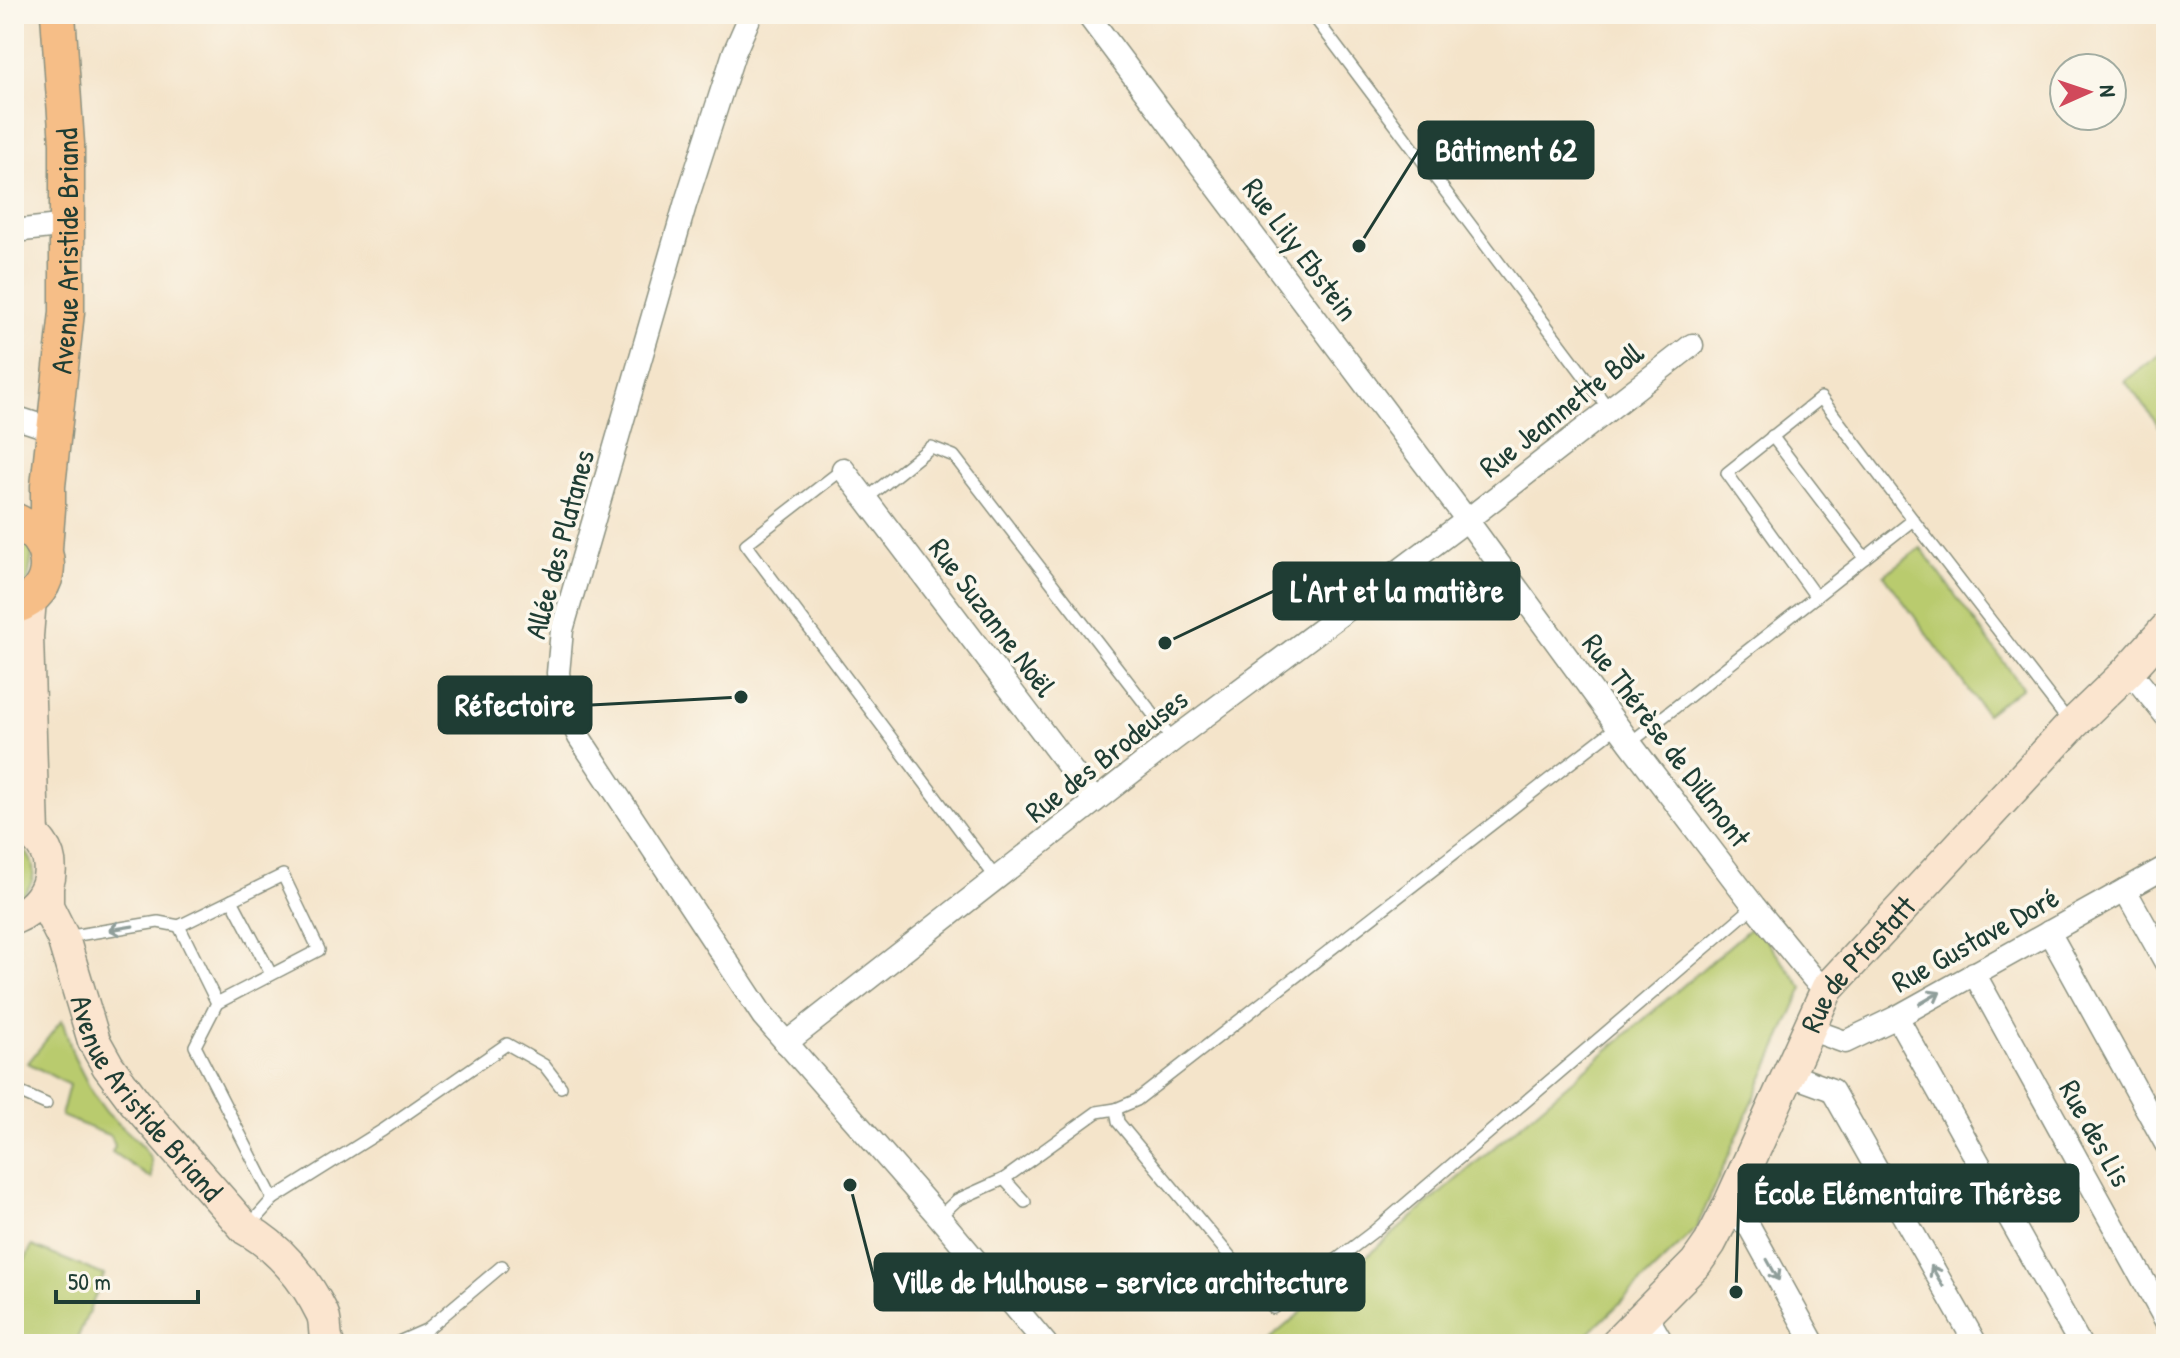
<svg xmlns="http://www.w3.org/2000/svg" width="2180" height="1358" viewBox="0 0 2180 1358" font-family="'Patrick Hand',sans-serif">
<rect width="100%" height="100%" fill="#fbf7ec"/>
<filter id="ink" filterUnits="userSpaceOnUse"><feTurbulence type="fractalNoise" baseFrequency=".0125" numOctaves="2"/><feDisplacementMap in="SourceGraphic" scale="16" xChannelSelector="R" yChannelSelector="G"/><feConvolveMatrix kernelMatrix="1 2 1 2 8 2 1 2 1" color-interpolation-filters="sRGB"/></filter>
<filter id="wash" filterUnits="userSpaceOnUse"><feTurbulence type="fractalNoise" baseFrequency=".006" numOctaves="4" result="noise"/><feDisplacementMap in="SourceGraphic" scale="32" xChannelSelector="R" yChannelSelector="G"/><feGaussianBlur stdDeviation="1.8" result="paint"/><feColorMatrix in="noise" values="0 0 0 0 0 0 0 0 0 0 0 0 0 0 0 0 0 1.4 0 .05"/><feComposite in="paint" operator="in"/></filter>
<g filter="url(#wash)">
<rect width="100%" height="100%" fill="#f4e4ca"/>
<!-- green -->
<g fill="#b9cb6e" stroke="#6c8451" stroke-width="2">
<path d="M2166 350V435L2125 381Z"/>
<path d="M14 531 33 549 28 581 14 589Z"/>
<path d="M1921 548 2022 687 1986 714 1884 575Z"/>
<path d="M14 840C39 860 41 883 14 902Z"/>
<path d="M1754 925 1803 988 1696 1229 1578 1344H1264Z"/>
<path d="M62 1020 74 1057 93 1094 107 1113 142 1145 151 1159 152 1179 112 1152 115 1146 111 1136 61 1116 69 1085 28 1063Z"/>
<path d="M32 1246 104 1275 75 1344H14V1270L19 1272Z"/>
</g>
</g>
<g filter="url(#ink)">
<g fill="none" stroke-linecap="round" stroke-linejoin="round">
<defs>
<g id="lane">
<path d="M1312 14 1609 409"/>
<path d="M1772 436 1865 558"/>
<path d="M843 469 746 544 996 878"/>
<path d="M866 499 931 447 954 456 1173 740"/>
<path d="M1816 597 1727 473 1821 398 1913 520"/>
<path d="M1630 743 1913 520 2069 722"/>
<path d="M283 875 319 950 217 1003 179 926Z"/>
<path d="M232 900 271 974"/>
<path d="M65 937 158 922 179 926"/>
<path d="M217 1003 195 1046 273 1199 247 1228"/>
<path d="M14 1090 46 1104"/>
<path d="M1116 1109 1118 1122 1273 1308 1373 1232 1754 906"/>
<path d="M1004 1179 1025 1202"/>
<path d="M273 1199 383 1130 507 1044 544 1065 561 1087"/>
<path d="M939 1217 957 1200 1004 1179 1097 1112 1116 1109 1137 1100 1618 726"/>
<path d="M394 1344 426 1330 502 1266"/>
</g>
<g id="street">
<path d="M751 14 734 53 685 205 562 630 558 673 563 704 579 737 763 1016 939 1217 1046 1344"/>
<path d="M1087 14 1467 520 1630 743 1754 906 1813 978 1827 989"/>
<path d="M14 231 68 225"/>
<path d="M14 417 54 430"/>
<path d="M843 469 1095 801"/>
<path d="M2129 670 2166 716"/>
<path d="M2125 890 2166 963"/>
<path d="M2049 932 2166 1144"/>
<path d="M1974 973 2166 1321"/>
<path d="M1897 1017 2080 1344"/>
<path d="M1809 1029 1845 1042 1897 1017 2166 867"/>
<path d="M786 1043 1173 740 1467 520 1692 345"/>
<path d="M1788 1074 1832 1090 1976 1344"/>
<path d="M1728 1208 1750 1228 1814 1344"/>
<path d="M1644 1317 1652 1325 1663 1344"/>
</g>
<g id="secondary">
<path d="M30 599 27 636 33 835"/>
<path id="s1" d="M47 889V906L63 938 94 1041 108 1066 135 1102 246 1229C279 1247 306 1280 322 1313 327 1323 323 1334 328 1344"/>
<path d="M14 918C60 900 63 840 15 827"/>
<path id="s2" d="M1616 1344 1696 1263 1710 1243 1728 1208 1827 989 2072 725 2129 670 2166 629"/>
</g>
<g id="primary">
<path d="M14 520C56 538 60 592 14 607"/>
<path id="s3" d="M45 548 48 509V486L67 312V144L58 14"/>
</g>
</defs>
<!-- lane casing -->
<use href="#lane" stroke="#8a907f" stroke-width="14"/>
<!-- street casing -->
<use href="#street" stroke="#8a907f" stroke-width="25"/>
<!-- secondary casing -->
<use href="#secondary" stroke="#8a907f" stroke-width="35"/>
<!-- primary casing -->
<use href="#primary" stroke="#8a907f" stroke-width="37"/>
<!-- lane -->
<use href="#lane" stroke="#fff" stroke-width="11"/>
<!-- street -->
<use href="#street" stroke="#fff" stroke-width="22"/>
<!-- secondary -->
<use href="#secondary" stroke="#fbe5cf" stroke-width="32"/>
<!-- primary -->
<use href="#primary" stroke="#f6be87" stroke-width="34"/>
</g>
<!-- one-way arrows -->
<defs><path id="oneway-shaft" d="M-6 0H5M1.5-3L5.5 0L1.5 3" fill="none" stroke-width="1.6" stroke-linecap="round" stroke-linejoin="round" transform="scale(2)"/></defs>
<g stroke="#8f9e9a">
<use href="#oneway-shaft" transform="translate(121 928) rotate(171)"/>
<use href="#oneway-shaft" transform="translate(1930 998) rotate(-30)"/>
<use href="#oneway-shaft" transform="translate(1773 1270) rotate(61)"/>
<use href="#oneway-shaft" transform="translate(1937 1276) rotate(-120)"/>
</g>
</g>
<g text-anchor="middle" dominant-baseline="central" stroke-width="7" stroke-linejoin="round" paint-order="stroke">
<!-- street labels -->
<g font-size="30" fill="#1f3d34" stroke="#fbf7ec">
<text transform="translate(1301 249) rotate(53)">Rue Lily Ebstein</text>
<text stroke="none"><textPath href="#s3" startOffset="298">Avenue Aristide Briand</textPath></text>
<text transform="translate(1561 409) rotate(-38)">Rue Jeannette Boll</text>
<text transform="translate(559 544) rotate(-75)">Allée des Platanes</text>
<text transform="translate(993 617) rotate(53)">Rue Suzanne Noël</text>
<text transform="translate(1667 740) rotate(53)">Rue Thérèse de Dillmont</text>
<text transform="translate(1106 755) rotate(-38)">Rue des Brodeuses</text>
<text transform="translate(1975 939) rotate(-29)">Rue Gustave Doré</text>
<text stroke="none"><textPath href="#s2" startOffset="456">Rue de Pfastatt</textPath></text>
<text stroke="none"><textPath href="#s1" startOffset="236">Avenue Aristide Briand</textPath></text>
<text transform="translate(2096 1133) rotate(61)">Rue des Lis</text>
</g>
</g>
<!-- callouts -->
<path fill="none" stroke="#1f3d34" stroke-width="3" d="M1359 246L1419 150M1165 643L1274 591M741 697L591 705M1736 1292L1739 1193M850 1185L875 1282"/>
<g fill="#1f3d34" stroke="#fbf7ec" stroke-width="3">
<circle cx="1359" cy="246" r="8"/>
<circle cx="1165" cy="643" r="8"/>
<circle cx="741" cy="697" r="8"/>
<circle cx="1736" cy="1292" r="8"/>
<circle cx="850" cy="1185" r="8"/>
</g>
<g fill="#1f3d34" stroke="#1f3d34" stroke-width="3">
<rect x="1419" y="122" width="174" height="56" rx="8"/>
<rect x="1274" y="563" width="245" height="56" rx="8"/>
<rect x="439" y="677" width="152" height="56" rx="8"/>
<rect x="1739" y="1165" width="339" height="56" rx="8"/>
<rect x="875" y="1254" width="489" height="56" rx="8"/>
</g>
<g font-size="32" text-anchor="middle" font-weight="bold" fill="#fff">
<text x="1506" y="161">Bâtiment 62</text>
<text x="1397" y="602">L'Art et la matière</text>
<text x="515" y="716">Réfectoire</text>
<text x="1908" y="1204">École Elémentaire Thérèse</text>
<text x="1120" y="1293">Ville de Mulhouse - service architecture</text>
</g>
<!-- margin -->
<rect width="2180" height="1358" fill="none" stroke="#fbf7ec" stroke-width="48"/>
<!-- north arrow -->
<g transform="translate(2088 92) rotate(87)"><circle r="38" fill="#fbf7ec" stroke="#a3ada2" stroke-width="2"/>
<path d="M0-6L14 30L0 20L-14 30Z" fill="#d1495b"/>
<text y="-12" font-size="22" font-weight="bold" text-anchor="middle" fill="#1f3d34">N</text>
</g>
<!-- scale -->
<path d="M56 1290v12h142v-12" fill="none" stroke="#1f3d34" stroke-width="4"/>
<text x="68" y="1290" font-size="24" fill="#1f3d34" stroke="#fbf7ec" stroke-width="6" paint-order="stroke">50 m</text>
</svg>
